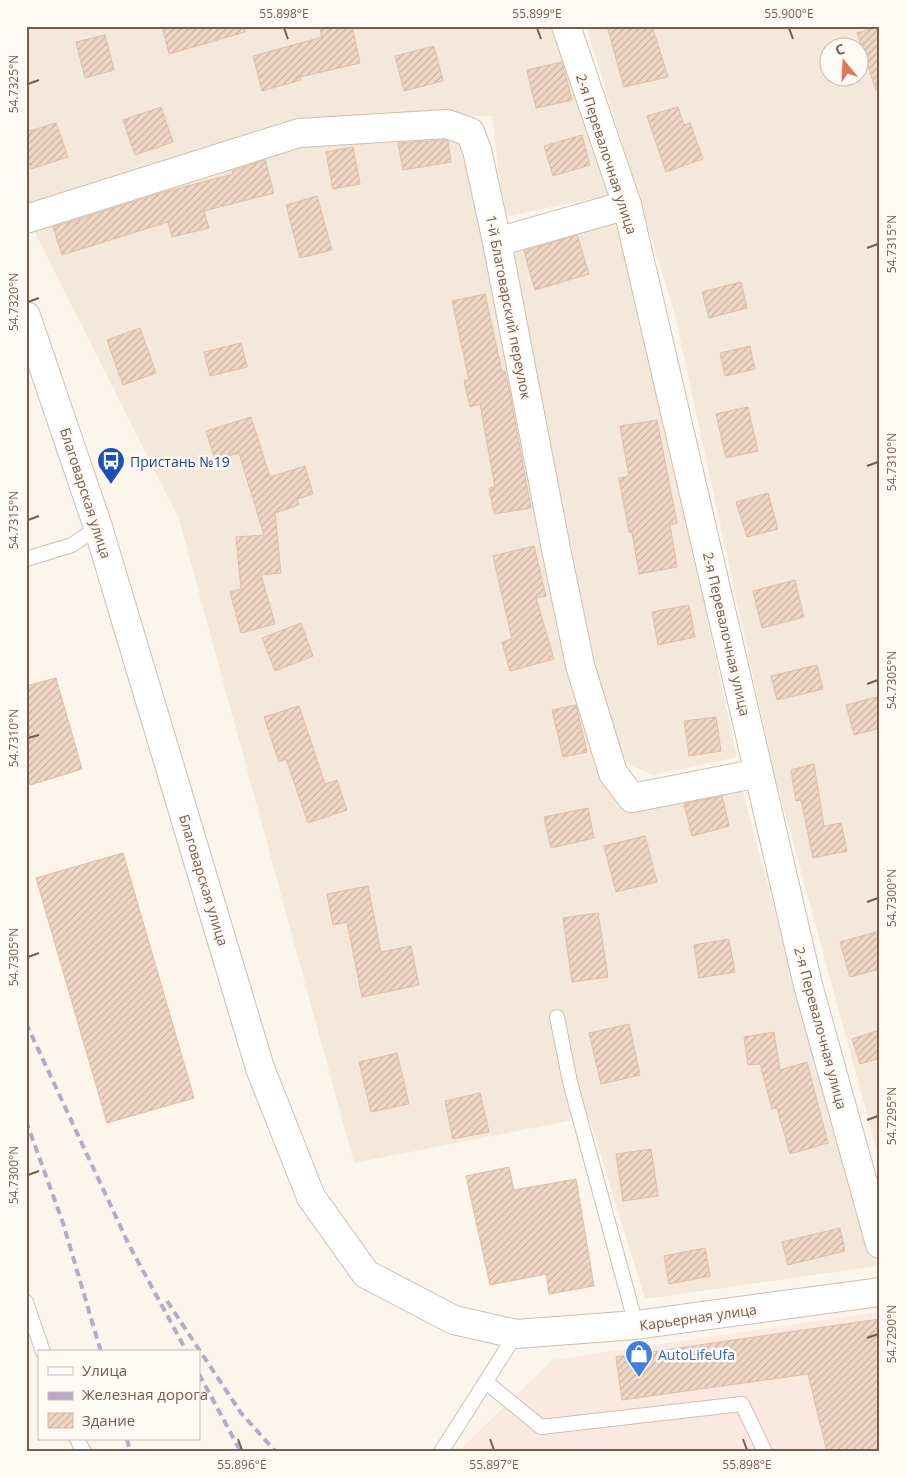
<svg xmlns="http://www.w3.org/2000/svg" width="906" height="1478" viewBox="0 0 906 1478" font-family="'Open Sans',sans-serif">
<defs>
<pattern id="building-hatch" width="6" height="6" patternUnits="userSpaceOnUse" patternTransform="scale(1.25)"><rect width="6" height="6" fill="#f0d6c5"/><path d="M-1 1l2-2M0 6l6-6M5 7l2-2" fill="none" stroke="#c7b1a2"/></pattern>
</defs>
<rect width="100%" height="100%" fill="#fcf5ec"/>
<!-- residential -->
<g fill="#f3e8da" fill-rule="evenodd">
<path d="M39 26H557L613 194 504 217 492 116 431 114 26 209V30Z"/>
<path d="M586 26H880V1163L773 768 674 311ZM828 48H858V78H828Z"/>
<path d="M465 136 598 758 617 806 740 782 800 1003 877 1266 645 1299 589 1117 354 1163 179 519 31 225 305 141Z"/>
<path d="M620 214 737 757 653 775 629 765 607 730 504 248Z"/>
</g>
<!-- commercial -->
<path fill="#fbe8e0" d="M880 1312V1452H458L552 1360Z"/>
<!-- building -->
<g fill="url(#building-hatch)" stroke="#e1bca6">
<path d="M162 26H244L245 32 169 54Z"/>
<path d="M333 26H352L360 63 300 77 301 80 262 91 253 56 322 37 320 29Z"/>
<path d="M607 26H652L668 77 624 87Z"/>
<path d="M879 26 880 89 876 90 857 33Z"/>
<path d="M105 35 114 70 85 78 76 42Z"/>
<path d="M434 46 443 81 404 91 395 56Z"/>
<path d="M562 62 572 100 536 108 527 70Z"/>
<path d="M161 107 173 142 135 155 123 120Z"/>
<path d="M678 107 684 125 690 123 703 159 666 172 647 116Z"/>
<path d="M56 123 68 157 31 169 26 154V132Z"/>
<path d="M582 135 590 165 553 176 544 146Z"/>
<path d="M445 140 448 141 451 162 403 170 398 143Z"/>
<path d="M353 147 360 184 333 189 326 152Z"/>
<path d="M265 160 274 193 204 211 209 228 172 237 168 222 62 255 53 227 161 193 233 174 232 171Z"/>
<path d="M317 196 332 250 300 258 286 205Z"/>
<path d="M577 235 589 274 535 290 524 251Z"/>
<path d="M741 282 747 308 709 318 702 292Z"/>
<path d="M485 294 502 372 505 371 510 394 531 508 494 514 489 488 495 487 480 404 470 407 464 380H469L452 301Z"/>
<path d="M140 328 156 373 123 385 107 340Z"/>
<path d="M241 343 247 367 210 376 204 352Z"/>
<path d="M750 346 755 369 725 376 720 353Z"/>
<path d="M748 407 758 451 726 458 716 414Z"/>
<path d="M251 417 270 477 305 466 313 494 297 499 299 505 275 513 281 573 261 575 275 624 241 633 230 592 241 589 236 537 264 535 239 453 215 460 206 431Z"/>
<path d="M657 420 677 523 670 525 677 567 639 574 632 532H629L619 478 629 476 620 426Z"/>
<path d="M768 493 778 529 747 537 736 502Z"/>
<path d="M534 546 546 596 536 598 554 659 510 671 502 642 512 639 493 556Z"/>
<path d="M795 580 804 617 762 628 753 591Z"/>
<path d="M689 605 695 637 658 645 652 612Z"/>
<path d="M301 623 313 656 275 671 262 638Z"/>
<path d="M817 665 823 689 777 700 771 676Z"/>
<path d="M56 678 82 769 30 785 26 772V686Z"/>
<path d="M880 696V728L854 735 846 705Z"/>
<path d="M576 705 587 752 563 757 552 710Z"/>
<path d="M299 706 325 784 337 780 347 810 308 823 286 759 279 762 264 717Z"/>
<path d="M716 717 721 751 689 756 684 721Z"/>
<path d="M814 764 824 826 841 823 847 851 813 858 801 800 796 801 791 770Z"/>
<path d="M722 796 729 826 692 836 684 804Z"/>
<path d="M588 808 594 838 551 848 544 817Z"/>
<path d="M645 836 657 882 616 892 604 846Z"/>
<path d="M123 853 194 1098 107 1123 36 878Z"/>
<path d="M368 886 381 952 411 946 419 985 362 997 347 922 333 925 327 894Z"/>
<path d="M598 913 608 977 572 982 563 918Z"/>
<path d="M880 931V969L850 977 840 942Z"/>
<path d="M729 939 735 972 699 978 694 945Z"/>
<path d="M629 1024 640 1075 601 1084 589 1033Z"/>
<path d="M880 1030V1058L860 1064 852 1039Z"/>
<path d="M774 1032 780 1070 807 1062 828 1143 790 1154 777 1108 772 1109 760 1064 748 1065 744 1037Z"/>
<path d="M397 1053 409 1104 371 1112 359 1062Z"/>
<path d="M480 1093 489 1132 453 1139 445 1101Z"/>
<path d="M651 1149 658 1196 623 1201 616 1154Z"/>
<path d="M509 1167 514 1190 576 1179 594 1286 549 1294 546 1274 490 1285 466 1176Z"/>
<path d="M840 1228 845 1251 788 1265 782 1242Z"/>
<path d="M705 1248 710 1276 669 1284 664 1256Z"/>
<path d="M880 1319V1452H827L808 1374 622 1400 616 1357Z"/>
</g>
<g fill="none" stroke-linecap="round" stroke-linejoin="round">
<defs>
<g id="service">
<path d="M26 559 72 545 98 527"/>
<path d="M557 1017 570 1082 636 1325"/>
<path d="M26 1302 43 1352"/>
<path d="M486 1382 541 1427 742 1404 765 1452"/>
<path d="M77 1439 84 1452"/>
<path d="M441 1452 516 1334"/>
</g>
<g id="minor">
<path d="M566 26 627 205 808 985 880 1244"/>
<path d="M26 219 299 133 447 124 470 132 477 150 497 242 556 549 580 665 613 773 632 798 759 773"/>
<path d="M497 242 627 205"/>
</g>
<path id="tertiary" d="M26 316 98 527 260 1068 311 1197 366 1274 454 1320 516 1334 636 1325 880 1292"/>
</defs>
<!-- service casing -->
<use href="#service" stroke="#cebeb1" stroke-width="16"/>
<!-- minor casing -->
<use href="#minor" stroke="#cebeb1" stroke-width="30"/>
<!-- tertiary casing -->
<use href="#tertiary" stroke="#cebeb1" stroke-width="30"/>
<!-- service -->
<use href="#service" stroke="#fff" stroke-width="14"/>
<!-- minor -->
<use href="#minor" stroke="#fff" stroke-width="28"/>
<!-- tertiary -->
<use href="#tertiary" stroke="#fff" stroke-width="28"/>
<!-- rail -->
<g stroke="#b9a9c6" stroke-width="4" stroke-dasharray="8 5" stroke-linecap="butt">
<path d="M26 1023 129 1245 187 1352"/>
<path d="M26 1121 63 1223 101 1352"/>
<path d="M167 1301 241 1413 276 1452"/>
<path d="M199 1374 241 1452"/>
<path d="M127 1439 130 1452"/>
</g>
</g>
<!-- ticks -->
<path fill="none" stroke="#765d4f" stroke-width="2" d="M284 28 288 39M537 28 541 39M789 28 793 39M28 84 39 80M867 248 878 244M28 302 39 298M867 466 878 462M28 520 39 516M867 684 878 680M28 738 39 735M867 902 878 898M28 957 39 953M867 1120 878 1116M28 1175 39 1171M867 1338 878 1334M238 1439 242 1450M490 1439 494 1450M743 1439 747 1450"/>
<!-- icons -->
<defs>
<symbol id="bus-pin" viewBox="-11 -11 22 30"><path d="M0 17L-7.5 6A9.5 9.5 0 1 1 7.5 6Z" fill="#1a4fb4" stroke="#fef9f2"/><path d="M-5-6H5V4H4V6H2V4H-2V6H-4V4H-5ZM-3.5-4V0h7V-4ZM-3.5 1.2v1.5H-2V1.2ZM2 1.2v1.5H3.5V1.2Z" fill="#fff"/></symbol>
<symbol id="shop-pin" viewBox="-11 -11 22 30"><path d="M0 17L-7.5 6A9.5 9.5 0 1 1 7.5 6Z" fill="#3f7fe0" stroke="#fef9f2"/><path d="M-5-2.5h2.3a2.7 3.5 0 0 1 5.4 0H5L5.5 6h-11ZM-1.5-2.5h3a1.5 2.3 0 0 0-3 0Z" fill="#fff"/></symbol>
</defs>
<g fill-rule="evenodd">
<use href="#bus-pin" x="95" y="445" width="32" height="43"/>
<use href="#shop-pin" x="623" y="1338" width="32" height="43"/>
</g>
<g text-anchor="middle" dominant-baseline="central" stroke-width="5" stroke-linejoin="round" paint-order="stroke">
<!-- street labels -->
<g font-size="14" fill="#765d4f" stroke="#fef9f2">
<text transform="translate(607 154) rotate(72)">2-я Перевалочная улица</text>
<text transform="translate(509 307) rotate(79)">1-й Благоварский переулок</text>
<text transform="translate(86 493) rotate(72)">Благоварская улица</text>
<text transform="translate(727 634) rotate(77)">2-я Перевалочная улица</text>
<text transform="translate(204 880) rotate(73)">Благоварская улица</text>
<text transform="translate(821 1028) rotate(75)">2-я Перевалочная улица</text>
<text transform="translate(698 1317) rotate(-8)">Карьерная улица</text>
</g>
<!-- transit labels -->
<g font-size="14" fill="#164399" stroke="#fef9f2" text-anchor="start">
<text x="130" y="461">Пристань №19</text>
</g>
<!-- shop labels -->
<g font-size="14" fill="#366cbe" stroke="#fef9f2" text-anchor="start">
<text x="658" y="1354">AutoLifeUfa</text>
</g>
</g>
<!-- border -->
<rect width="906" height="1478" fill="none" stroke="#fef9f2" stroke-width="55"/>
<!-- legend -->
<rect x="38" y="1350" width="162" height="90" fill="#fef9f2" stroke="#c8bbb1"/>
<rect x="48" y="1367" width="25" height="8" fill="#ffffff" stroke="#c8bbb1"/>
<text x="82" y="1376" font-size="15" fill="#765d4f">Улица</text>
<rect x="48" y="1392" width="25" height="8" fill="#b9a9c6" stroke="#c8bbb1"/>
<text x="82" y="1400" font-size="15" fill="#765d4f">Железная дорога</text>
<rect x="48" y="1413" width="25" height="15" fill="url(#building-hatch)" stroke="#c8bbb1"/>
<text x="82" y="1426" font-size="15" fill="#765d4f">Здание</text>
<!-- north arrow -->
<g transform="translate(844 62) rotate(342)"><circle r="24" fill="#fef9f2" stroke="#c8bbb1"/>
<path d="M0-4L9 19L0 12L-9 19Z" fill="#de7659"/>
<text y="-8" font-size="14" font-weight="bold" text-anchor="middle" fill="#765d4f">С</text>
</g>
<rect x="28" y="28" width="850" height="1422" fill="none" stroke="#765d4f" stroke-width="2"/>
<g font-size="12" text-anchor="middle" fill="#765d4f">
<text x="284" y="18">55.898°E</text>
<text x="537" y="18">55.899°E</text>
<text x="789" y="18">55.900°E</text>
<text transform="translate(14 84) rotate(-90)" y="4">54.7325°N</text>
<text transform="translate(892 244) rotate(-90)" y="4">54.7315°N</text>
<text transform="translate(14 302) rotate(-90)" y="4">54.7320°N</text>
<text transform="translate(892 462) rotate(-90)" y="4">54.7310°N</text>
<text transform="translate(14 520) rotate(-90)" y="4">54.7315°N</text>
<text transform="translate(892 680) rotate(-90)" y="4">54.7305°N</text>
<text transform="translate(14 738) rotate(-90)" y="4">54.7310°N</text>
<text transform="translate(892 898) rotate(-90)" y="4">54.7300°N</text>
<text transform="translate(14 957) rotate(-90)" y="4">54.7305°N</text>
<text transform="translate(892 1116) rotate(-90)" y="4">54.7295°N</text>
<text transform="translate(14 1175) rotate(-90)" y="4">54.7300°N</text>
<text transform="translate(892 1334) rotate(-90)" y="4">54.7290°N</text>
<text x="242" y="1469">55.896°E</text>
<text x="494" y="1469">55.897°E</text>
<text x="747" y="1469">55.898°E</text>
</g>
</svg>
